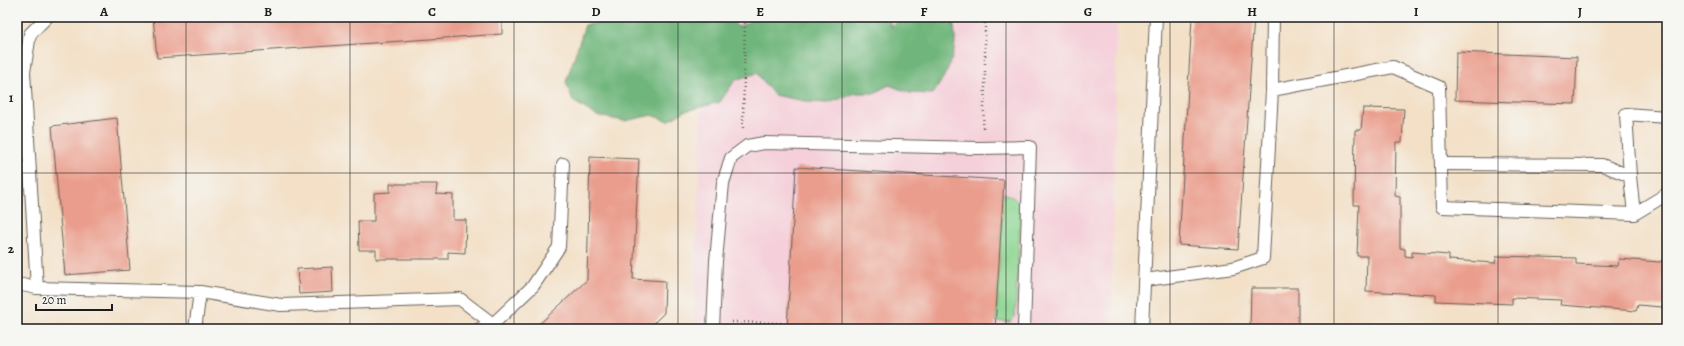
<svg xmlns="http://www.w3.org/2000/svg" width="1684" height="346" viewBox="0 0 1684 346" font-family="Alegreya,serif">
<rect width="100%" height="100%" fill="#f6f6f2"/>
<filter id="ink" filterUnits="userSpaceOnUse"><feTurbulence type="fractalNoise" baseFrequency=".025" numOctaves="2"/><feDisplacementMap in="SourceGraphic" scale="8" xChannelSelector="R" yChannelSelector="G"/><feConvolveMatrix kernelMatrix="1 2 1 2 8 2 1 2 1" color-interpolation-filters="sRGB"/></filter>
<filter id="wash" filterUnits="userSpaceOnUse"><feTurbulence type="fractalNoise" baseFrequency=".012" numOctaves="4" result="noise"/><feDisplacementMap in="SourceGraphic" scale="16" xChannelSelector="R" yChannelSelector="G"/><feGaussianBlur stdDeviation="0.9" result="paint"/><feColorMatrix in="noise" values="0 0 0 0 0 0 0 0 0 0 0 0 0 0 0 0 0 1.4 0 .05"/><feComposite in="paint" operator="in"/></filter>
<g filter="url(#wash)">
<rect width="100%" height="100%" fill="#f3e0c7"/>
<!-- built -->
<path fill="#f5cfd9" d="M659 17H1117L1111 329 694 328 702 83Z"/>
<!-- green -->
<path fill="#8bd591" stroke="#547856" d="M1003 193C1014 197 1018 199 1021 211L1015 316 1010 322 996 321Z"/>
<!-- forest -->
<path fill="#70b67b" stroke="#46694c" d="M649 17H728L738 27 759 17H889L891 27 901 17H951C962 46 949 70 933 94L910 93 889 85 874 93H856L828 103 810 102 774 95 757 73 735 80 720 102 685 111 668 121 652 115 625 121 597 116 573 101 566 82 585 25Z"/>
<g id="blocks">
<!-- building -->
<g fill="#ea9d8c">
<path d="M153 17H502V34L157 58Z"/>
<path d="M1192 17H1254L1238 249 1179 245Z"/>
<path d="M1456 52 1577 57 1575 104 1455 100Z"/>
<path d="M1363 108 1404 109 1402 142H1396L1395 196 1400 197V248L1405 249V256L1412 257V252L1449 255V260L1495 263 1497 256 1576 258V264L1618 266 1619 259 1660 262 1667 257V304L1661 307 1638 305 1636 311 1560 305 1561 300 1512 298V304L1436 301V295L1366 291 1367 256H1357L1359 205H1354L1355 130H1361Z"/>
<path d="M117 118 130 270 65 275 52 126Z"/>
<path d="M590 157 639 159 633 279 665 281 664 313 648 329H534L587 280Z"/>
<path d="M796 167 1004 180 995 329H787Z"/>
<path d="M390 184H437L436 194 453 195V220H466L465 253 448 252V259H376V250H359L358 221H374V193L390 192Z"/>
<path d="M332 267 333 292 299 294 297 269Z"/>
<path d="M1251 288H1298V329H1250Z"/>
</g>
</g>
</g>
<g filter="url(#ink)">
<use href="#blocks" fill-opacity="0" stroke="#676158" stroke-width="1"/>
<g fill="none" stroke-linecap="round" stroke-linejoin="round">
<defs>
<g id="lane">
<path d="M17 72H24L30 34 47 17"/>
<path d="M24 72 37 288"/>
<path d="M1272 90 1393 67 1439 87 1442 207 1634 214 1667 194"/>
<path d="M1442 164 1602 165 1630 176 1634 214"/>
<path d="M1630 176 1626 114 1667 117"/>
<path d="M1145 280 1233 268 1263 258 1272 90 1273 17"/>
<path d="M17 284 37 288 200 292 195 329"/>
<path d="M200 292 281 305 460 299 493 324"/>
<path d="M479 329 493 324 533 286 559 247 563 164"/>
<path d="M713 329 716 261 723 183 731 158 747 146 764 143 978 148 1030 147 1024 329"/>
<path d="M1142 329 1156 17"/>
</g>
</defs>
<!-- lane casing -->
<use href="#lane" stroke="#676158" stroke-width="14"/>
<!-- path -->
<g stroke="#676158" stroke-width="2.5" stroke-dasharray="1 3" stroke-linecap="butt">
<path d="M743 128 745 17"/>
<path d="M983 128 985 86V17"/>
<path d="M732 322 782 323"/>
<path d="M758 329V323"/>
</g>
<!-- lane -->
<use href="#lane" stroke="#fff" stroke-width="12"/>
</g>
</g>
<!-- grid -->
<path fill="none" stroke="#1c1c1c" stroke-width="1" stroke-opacity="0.55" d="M186 17V329M350 17V329M514 17V329M678 17V329M842 17V329M1006 17V329M1170 17V329M1334 17V329M1498 17V329M17 173H1667"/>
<!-- margin -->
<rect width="1684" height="346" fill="none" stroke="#f6f6f2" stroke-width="44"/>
<!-- scale -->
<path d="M36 304v6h76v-6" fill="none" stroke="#1c1c1c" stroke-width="2"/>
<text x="42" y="304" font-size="12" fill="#1c1c1c" stroke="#f6f6f2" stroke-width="3" paint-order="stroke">20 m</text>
<rect x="22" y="22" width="1640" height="302" fill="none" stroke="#1c1c1c" stroke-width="1.5"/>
<g font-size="13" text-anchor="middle" font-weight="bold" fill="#1c1c1c">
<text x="104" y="16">A</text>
<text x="268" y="16">B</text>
<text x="432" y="16">C</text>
<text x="596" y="16">D</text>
<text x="760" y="16">E</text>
<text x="924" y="16">F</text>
<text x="1088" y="16">G</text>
<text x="1252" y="16">H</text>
<text x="1416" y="16">I</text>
<text x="1580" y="16">J</text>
<text x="11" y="102">1</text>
<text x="11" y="253">2</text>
</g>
</svg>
